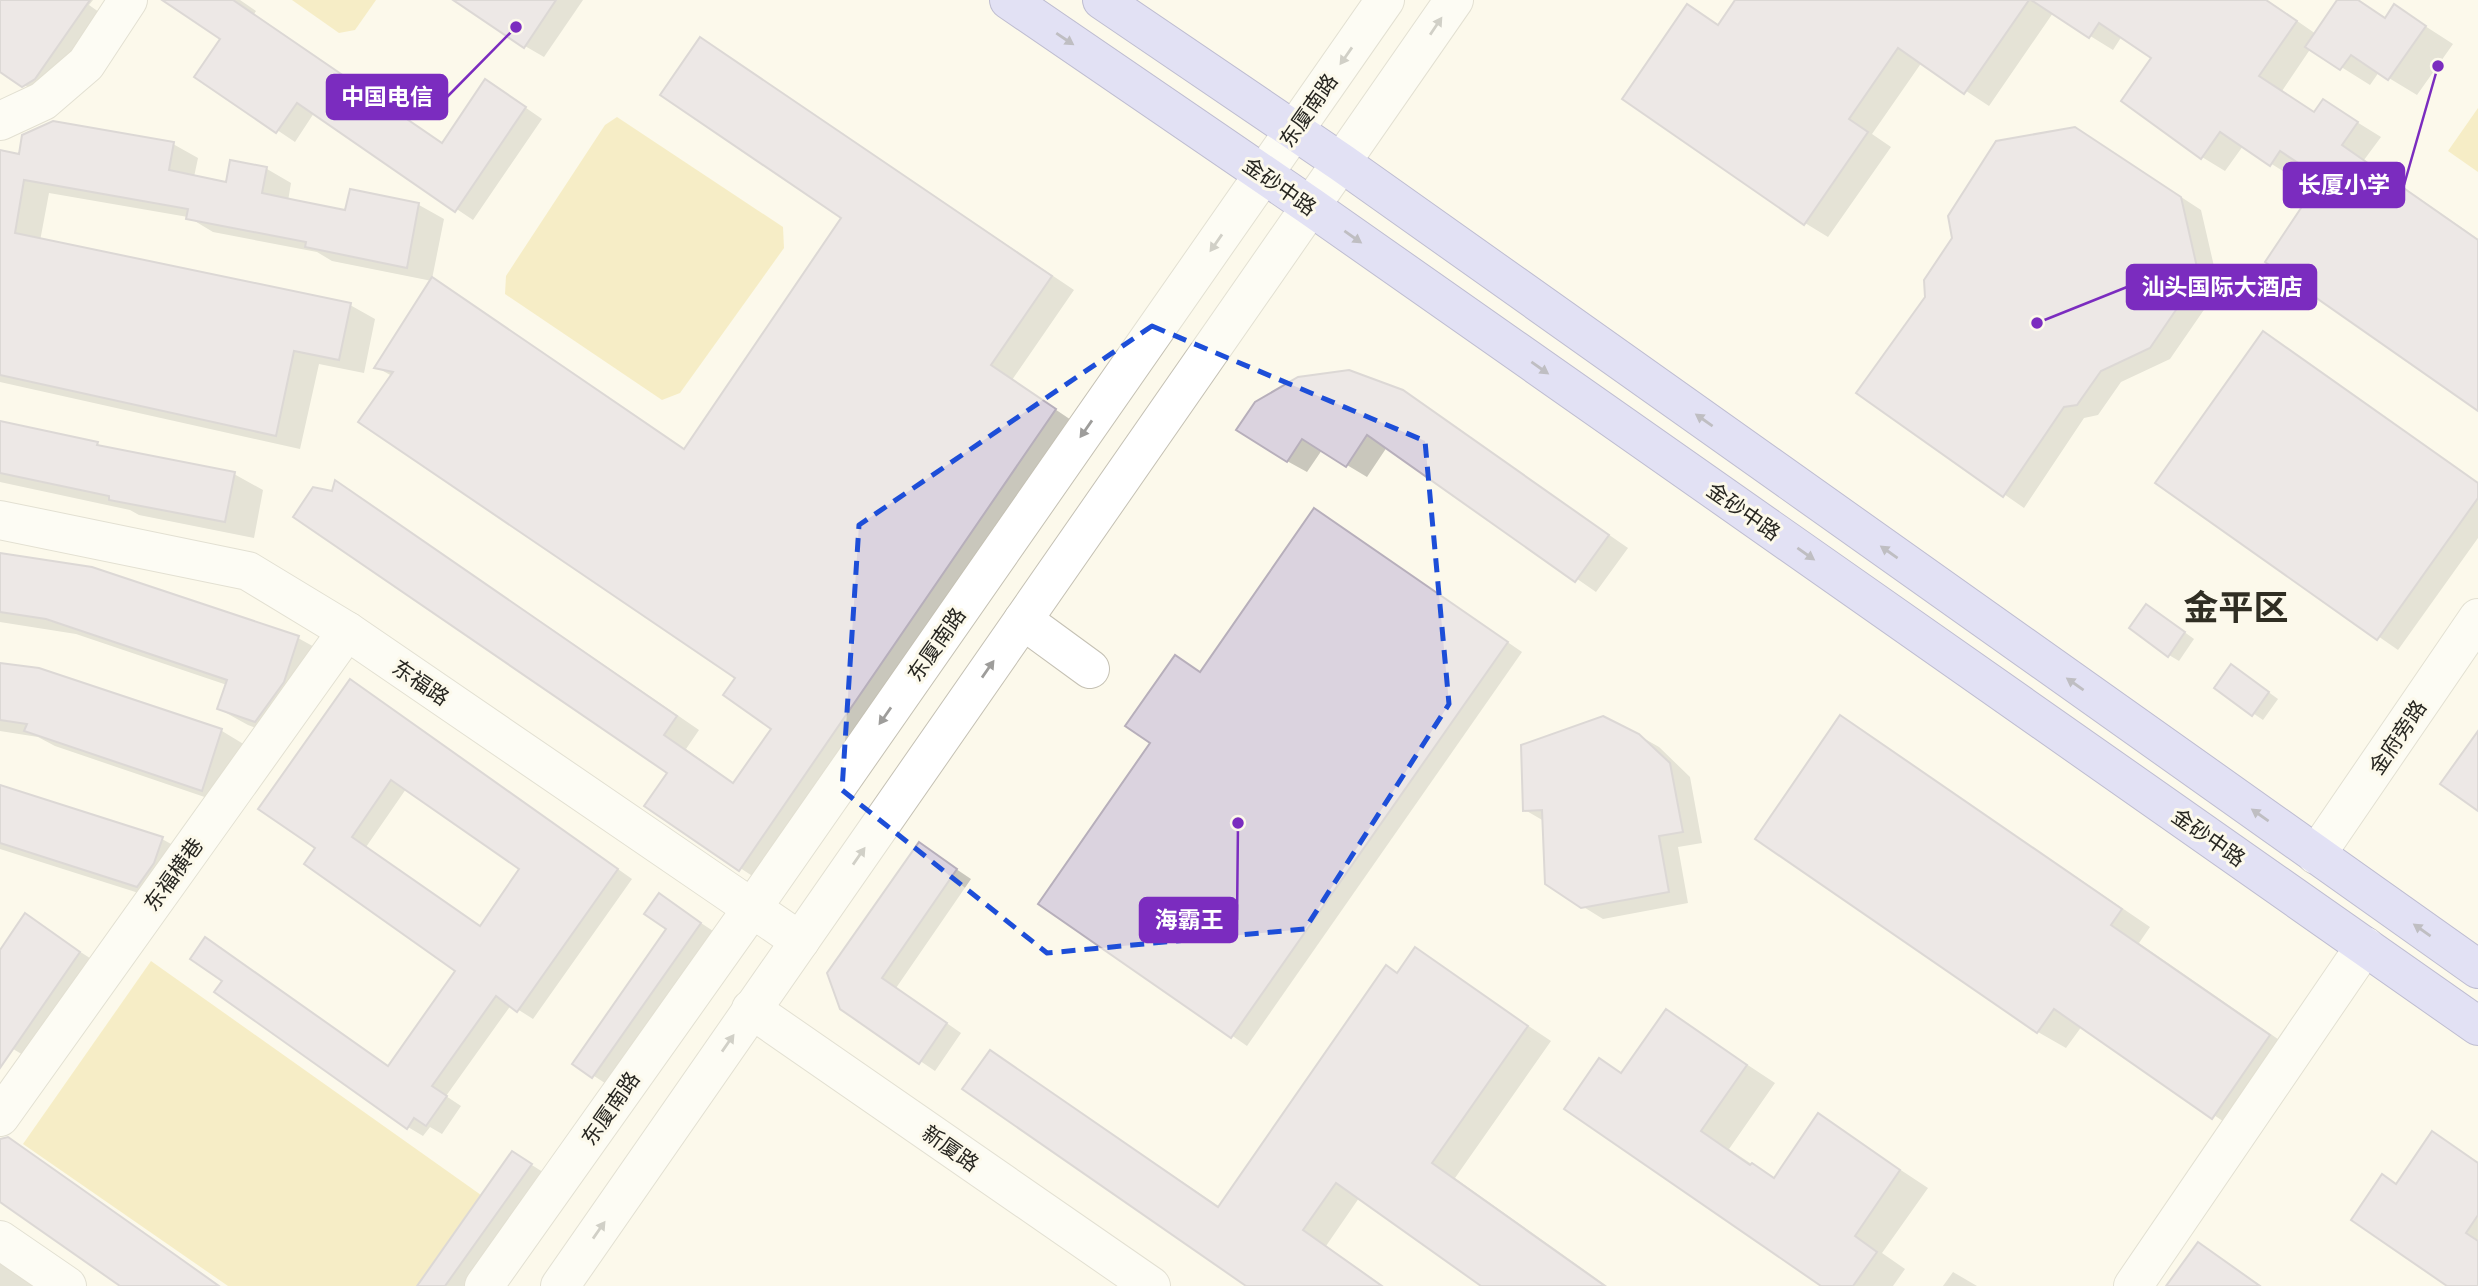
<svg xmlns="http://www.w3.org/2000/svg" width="2478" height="1286" viewBox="0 0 2478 1286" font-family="'Open Sans','Noto Sans SC',sans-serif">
<rect width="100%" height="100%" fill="#fcf9eb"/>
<!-- green -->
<g fill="#f0de99">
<path d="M292 0H376L355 30 339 33Z"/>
<path d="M2478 108V172L2448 151Z"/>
<path d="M617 117 783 227 784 248 680 393 662 400 505 294 506 276 517 259 605 125Z"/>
<path d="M151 961 481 1195 417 1286H228L23 1144Z"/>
</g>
<!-- shadow -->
<g fill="#0003" fill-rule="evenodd">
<path d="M0 0H93L89 5 106 17 43 97 0 69Z"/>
<path d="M165 0H240L256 11 254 14 443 144 503 92 542 119 473 220 314 113 295 142 197 76 222 39Z"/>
<path d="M471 0H583L544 57 525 46Z"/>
<path d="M1737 0H2267L2316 34 2339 0H2357L2386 18 2394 6 2453 44 2417 95 2379 72 2370 85 2311 48 2282 91 2315 113 2323 101 2381 137 2364 160 2478 239V409L2324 178 2303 164 2294 178 2243 146 2225 171 2202 157 2154 57 2122 36 2113 50 2053 13 1989 106 1922 62 1872 134 1891 147 1828 237 1805 223 1688 6 1719 25Z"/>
<path d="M701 39 1074 290 1012 380 1077 424 763 883 646 806 670 772 358 496 699 730 686 749 735 784 774 729 737 678 392 376 376 367 432 281 332 261 317 252 213 232 188 217 49 193 40 241 350 305 375 319 364 373 319 364 300 449 0 382V152L20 156 173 144 198 158 194 177 228 184 267 169 291 183 288 201 347 212 351 191 419 205 444 219 432 279 685 450 843 218Z"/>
<path d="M2095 141 2201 210 2219 288 2170 359 2121 382 2098 415 2084 418 2024 508 1859 393Z"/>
<path d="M2263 334 2478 483V538L2398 650 2158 483Z"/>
<path d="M1299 379 1403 392 1628 548 1596 592 1387 447 1367 477 1322 450 1307 472 1287 461Z"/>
<path d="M0 423 97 444 106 449 234 474 263 490 254 538 139 515 130 510 0 482Z"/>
<path d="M1315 510 1522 652 1247 1046 1041 903Z"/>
<path d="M0 554 298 638 327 654 284 738 248 725 219 709 227 685 76 634 0 622Z"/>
<path d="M2157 612 2194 639 2179 661 2169 655Z"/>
<path d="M0 665 39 670 222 731 250 748 231 806 55 746 38 737 0 731Z"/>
<path d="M2241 672 2278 699 2263 720 2216 688Z"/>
<path d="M365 690 632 879 533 1019 511 1005 446 1096 461 1106 442 1134 430 1127 423 1136 408 1127 389 1067 457 970 318 848ZM406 789 522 869 481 927 366 847Z"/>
<path d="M1841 717 2150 927 2139 943 2298 1053 2242 1134 2082 1026 2066 1048 2038 1032 1757 839Z"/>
<path d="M1638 735 1659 747 1690 777 1702 843 1678 847 1688 903 1603 919 1582 906 1544 821 1525 810Z"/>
<path d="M0 785 162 839 191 855 167 902 0 849Z"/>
<path d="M919 844 971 879 896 988 961 1033 935 1071 842 1008Z"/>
<path d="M659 895 716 933 608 1085 574 1063 668 929Z"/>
<path d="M25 916 99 964 33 1061 0 1041V953Z"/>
<path d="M1415 950 1551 1041 1455 1178 1607 1286H1484L1359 1198 1326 1246 1383 1286H1249L990 1052 1220 1207Z"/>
<path d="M1666 1011 1775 1083 1729 1149 1756 1167 1775 1179 1819 1116 1928 1188 1882 1253 1905 1269 1893 1286H1824L1600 1060 1623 1074Z"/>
<path d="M2433 1133 2478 1162V1286H2450L2397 1185Z"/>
<path d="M527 1162 546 1174 466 1286H420Z"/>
<path d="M2198 1244 2215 1254 2261 1286H2168Z"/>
<path d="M0 1262 34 1286H0Z"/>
<path d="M1953 1272 1977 1286H1943Z"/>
</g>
<!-- building -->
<g fill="#dbd3df" stroke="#b7afbb" stroke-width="2" fill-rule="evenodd">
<path d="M0 0H90L35 79 22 87 0 72Z"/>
<path d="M162 0H233L442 143 485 79 526 107 455 212 297 103 276 133 194 77 220 39Z"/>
<path d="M453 0H556L524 48Z"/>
<path d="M1735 0H2029L1964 94 1898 48 1849 119 1868 132 1804 225 1622 99 1687 4 1718 25Z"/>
<path d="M2031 0H2266L2297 21 2259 76 2314 112 2323 99 2358 122 2342 145 2478 240V411L2265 262 2321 178 2280 151 2270 166 2220 132 2201 159 2121 101 2151 58 2099 23 2089 38Z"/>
<path d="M2337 0H2358L2385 18 2394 4 2426 26 2388 80 2351 55 2340 70 2305 47Z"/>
<path d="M700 37 1052 276 991 365 1056 409 739 871 644 806 667 773 293 517 313 487 332 491 335 480 677 716 664 735 733 783 771 729 723 695 735 678 358 422 393 372 374 368 432 277 684 449 841 218 660 95Z"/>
<path d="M53 121 174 142 169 170 226 182 230 160 267 167 262 193 295 200 345 210 350 189 419 203 407 268 305 247 306 242 186 219 188 209 24 180 15 233 351 303 339 360 294 351 276 436 0 375V150L19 154 22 135Z"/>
<path d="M2075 127 2181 197 2199 276 2150 348 2101 371 2077 405 2064 407 2003 497 1856 393 1925 297 1924 280 1952 238 1948 216 1996 141Z"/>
<path d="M2263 331 2478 483V498L2377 640 2155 483Z"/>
<path d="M1349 370 1403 390 1609 535 1575 582 1367 435 1346 467 1302 439 1287 462 1236 430 1255 402 1298 377Z"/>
<path d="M0 421 98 442 97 445 235 472 225 522 109 500V496L0 473Z"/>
<path d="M1314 508 1508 642 1231 1038 1038 904 1150 743 1125 726 1175 655 1200 672Z"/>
<path d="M0 553 92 567 299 636 284 682 255 722 217 709 227 680 46 619 0 612Z"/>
<path d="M2146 604 2185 632 2168 657 2129 628Z"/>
<path d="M0 663 39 668 222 729 202 791 24 731 27 724 0 720Z"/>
<path d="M2231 664 2269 692 2252 716 2214 688Z"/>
<path d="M350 679 618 869 517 1012 496 996 432 1086 447 1096 426 1126 414 1118 407 1129 214 992 222 981 190 959 205 937 388 1066 455 971 304 864 315 848 258 809ZM391 780 519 869 480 926 352 837Z"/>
<path d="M1840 715 2122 909 2111 925 2270 1035 2212 1119 2054 1009 2037 1033 1755 839Z"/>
<path d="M1603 716 1639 734 1670 763 1683 832 1659 836 1669 892 1581 908 1545 884 1542 810 1523 811 1521 745Z"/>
<path d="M2478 731V811L2440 784Z"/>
<path d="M0 785 163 837 154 863 137 887 0 843Z"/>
<path d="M919 842 957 869 882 978 947 1023 919 1064 840 1009 827 973Z"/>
<path d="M659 893 701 923 592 1078 572 1064 666 929 644 914Z"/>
<path d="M25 913 80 952 0 1068V950Z"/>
<path d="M1415 947 1528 1026 1432 1163 1605 1286H1481L1336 1183 1303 1230 1382 1286H1246L962 1089 990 1050 1218 1207 1386 965 1397 973Z"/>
<path d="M1666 1009 1747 1065 1701 1131 1750 1165 1752 1163 1774 1178 1818 1113 1900 1170 1855 1236 1877 1252 1853 1286H1821L1564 1109 1599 1058 1621 1073Z"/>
<path d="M2432 1131 2478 1163V1215L2466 1233 2478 1241V1286H2447L2351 1220 2382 1174 2396 1184Z"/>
<path d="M8 1137 174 1254 219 1286H120L0 1202V1139Z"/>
<path d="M512 1151 532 1164 445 1286H417Z"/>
<path d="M2198 1242 2260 1286H2166Z"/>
</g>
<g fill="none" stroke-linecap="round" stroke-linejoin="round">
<defs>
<g id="minor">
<path d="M0 121 43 101 86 64 128 0"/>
<path d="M0 520 248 571 347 631 800 941"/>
<path d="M1023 620 1090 669"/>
<path d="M2316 855 2478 618"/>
<path d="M751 1009 1151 1286"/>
<path d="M0 1117 347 631"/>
<path d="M0 1240 67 1286"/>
<path d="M484 1286 753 907 1385 0"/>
<path d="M560 1286 1454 0"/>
<path d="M2133 1286 2365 946"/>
</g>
<g id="major">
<path d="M1009 0 1310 206 2478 1026"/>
<path d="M1102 0 1342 163 2478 969"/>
</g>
</defs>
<!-- minor casing -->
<use href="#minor" stroke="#c5c1b4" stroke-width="40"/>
<!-- major casing -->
<use href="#major" stroke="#7473b1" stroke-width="40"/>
<!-- minor -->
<use href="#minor" stroke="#fff" stroke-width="38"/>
<!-- major -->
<use href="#major" stroke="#c4c4fe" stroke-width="38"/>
</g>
<!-- one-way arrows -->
<defs><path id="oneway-solid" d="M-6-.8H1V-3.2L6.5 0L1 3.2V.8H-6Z" transform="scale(1.75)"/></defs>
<g fill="#9e9d9b">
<use href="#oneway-solid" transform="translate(1436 26) rotate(-56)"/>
<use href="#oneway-solid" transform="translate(1346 56) rotate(125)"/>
<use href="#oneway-solid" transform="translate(1216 243) rotate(125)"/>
<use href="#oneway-solid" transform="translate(1086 429) rotate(125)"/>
<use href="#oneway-solid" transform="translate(988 669) rotate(-55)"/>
<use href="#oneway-solid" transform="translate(885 716) rotate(125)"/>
<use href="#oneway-solid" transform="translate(859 856) rotate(-55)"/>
<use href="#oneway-solid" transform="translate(728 1043) rotate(-55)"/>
<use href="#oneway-solid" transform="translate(599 1230) rotate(-55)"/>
</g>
<g fill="#767590">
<use href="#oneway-solid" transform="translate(1065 39) rotate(34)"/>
<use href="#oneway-solid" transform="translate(1353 237) rotate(35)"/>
<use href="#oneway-solid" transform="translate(1540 368) rotate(35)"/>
<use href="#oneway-solid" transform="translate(1704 420) rotate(-145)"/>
<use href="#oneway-solid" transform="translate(1889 552) rotate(-145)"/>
<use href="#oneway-solid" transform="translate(1806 554) rotate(35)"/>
<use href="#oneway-solid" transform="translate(2075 684) rotate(-145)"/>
<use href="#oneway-solid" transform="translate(2260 815) rotate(-145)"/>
<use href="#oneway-solid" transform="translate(2422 930) rotate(-145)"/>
</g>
<!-- marked area -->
<path d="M0 0H2478V1286H0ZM1152 326 1425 441 1449 704 1305 929 1047 953 842 790 859 525Z" fill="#fcf9eb" fill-opacity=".55" fill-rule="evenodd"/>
<path fill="none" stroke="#1d4ed8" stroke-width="5" stroke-dasharray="14 9" stroke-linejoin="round" d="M1152 326 1425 441 1449 704 1305 929 1047 953 842 790 859 525Z"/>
<g text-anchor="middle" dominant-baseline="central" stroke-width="6" stroke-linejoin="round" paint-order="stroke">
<!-- street labels -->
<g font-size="21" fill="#272621" stroke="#fcf9eb">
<text transform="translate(1308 110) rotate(-55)">东厦南路</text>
<text transform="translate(1280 186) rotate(35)">金砂中路</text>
<text transform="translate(1744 511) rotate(35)">金砂中路</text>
<text transform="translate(936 644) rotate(-55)">东厦南路</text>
<text transform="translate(421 682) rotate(34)">东福路</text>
<text transform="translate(2397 737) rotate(-56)">金府旁路</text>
<text transform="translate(2209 837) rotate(35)">金砂中路</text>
<text transform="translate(173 874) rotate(-54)">东福横巷</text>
<text transform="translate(610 1108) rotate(-55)">东厦南路</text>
<text transform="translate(951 1148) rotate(35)">新厦路</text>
</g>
<!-- town labels -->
<g font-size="35" font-weight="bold" fill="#302e23" stroke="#fcf9eb">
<text x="2236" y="606">金平区</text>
</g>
</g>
<!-- callouts -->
<path fill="none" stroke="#7b2cbf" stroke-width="2.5" d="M516 27L447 97M2438 66L2404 185M2037 323L2127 287M1238 823L1237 920"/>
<g fill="#7b2cbf" stroke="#fcf9eb" stroke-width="2.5">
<circle cx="516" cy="27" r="7"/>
<circle cx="2438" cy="66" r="7"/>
<circle cx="2037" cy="323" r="7"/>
<circle cx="1238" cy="823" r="7"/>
</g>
<g fill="#7b2cbf" stroke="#7b2cbf" stroke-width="2.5">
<rect x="327" y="75" width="120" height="44" rx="7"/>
<rect x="2284" y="163" width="120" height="44" rx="7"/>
<rect x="2127" y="265" width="189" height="44" rx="7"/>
<rect x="1140" y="898" width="97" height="44" rx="7"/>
</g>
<g font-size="23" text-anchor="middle" font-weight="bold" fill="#fff">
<text x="387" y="105">中国电信</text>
<text x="2344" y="193">长厦小学</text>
<text x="2222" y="295">汕头国际大酒店</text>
<text x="1189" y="928">海霸王</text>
</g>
</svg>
